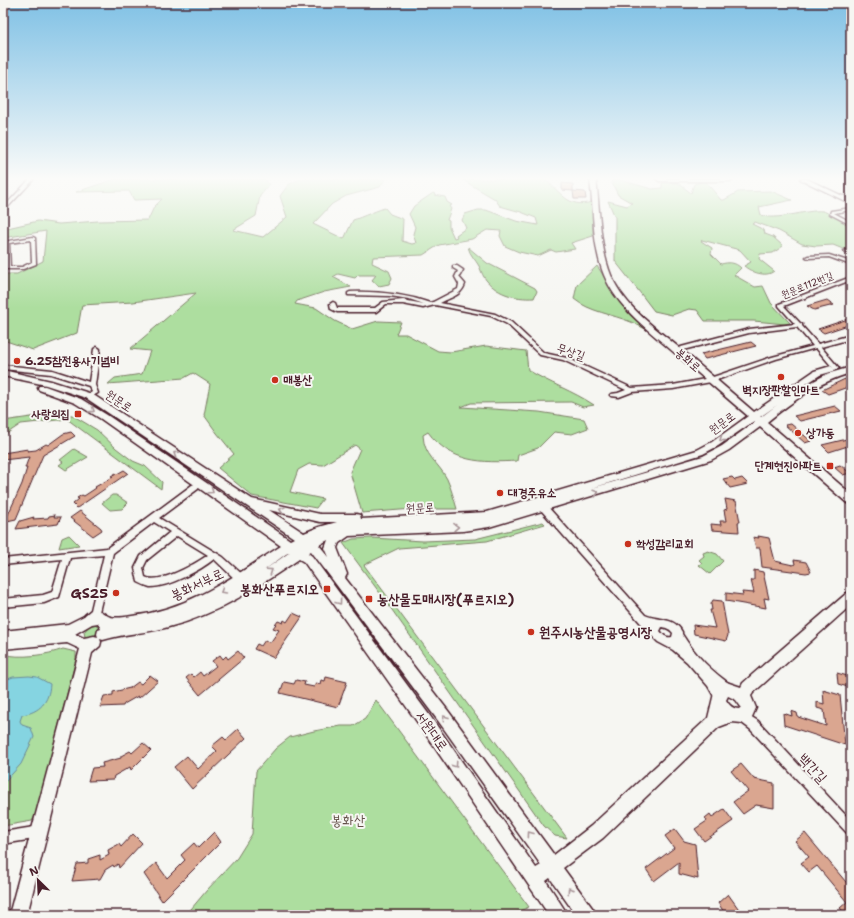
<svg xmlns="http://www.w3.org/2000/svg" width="854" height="918" viewBox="0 0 854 918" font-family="'Shantell Sans','Poor Story',sans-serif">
<rect width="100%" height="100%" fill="#f6f6f2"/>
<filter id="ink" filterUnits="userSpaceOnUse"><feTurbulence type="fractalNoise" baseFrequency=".025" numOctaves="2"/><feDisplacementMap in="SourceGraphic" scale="8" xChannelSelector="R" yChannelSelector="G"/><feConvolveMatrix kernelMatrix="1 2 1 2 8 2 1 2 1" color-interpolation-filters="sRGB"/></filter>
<g filter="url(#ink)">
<!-- green -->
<g fill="#adde9f" stroke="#7c7e65">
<path d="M115 179H265L269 185 260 196 256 216 233 230 263 237 287 217 280 196 288 185 300 179H385L380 187 346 196 332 204 313 224 344 239 353 220C360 218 382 208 385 208L390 214 403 219 402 241 412 244 416 243 413 234 415 227 409 214 414 206 433 193 435 194 434 195 445 197 447 202 452 205 449 206 451 209 447 220 449 221V227L454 238 457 237 456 235 466 228 462 220 465 214 478 210H486L516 221 538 225 536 218 521 212 500 206 495 199 461 179H544C562 192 567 209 592 202L593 236 571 243 575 249 556 252 551 250 538 256 519 252 505 246 500 236 501 231 487 230 472 239 439 245 423 255 373 257 372 263 389 271 392 278 389 284 379 286 372 280 376 275H358L355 278 338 274 333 277 351 287 324 292 297 301 295 304 316 308 335 321 352 329 378 321 401 322 396 334H406L438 351 451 352 486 346 526 351 528 370C549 383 573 391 594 405L583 407 571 402 471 403 461 407 539 412 584 419 588 428 572 434 554 432 538 448 518 455 517 461C482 463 451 463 428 432L423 435C424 456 438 462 447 479 451 488 454 499 457 509H413L362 513 350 472 360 449 355 445 323 465 309 464 298 470 290 492 323 499 316 508 252 496 218 468 234 454 217 433 204 415 210 384 193 373 184 378 108 384 115 378 142 374 150 351 130 349 196 293 133 302 82 305 77 333 33 350 3 340V274H17L43 261 46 231 3 238V229L38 221 59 224 98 221 148 220 154 207 162 199 134 200 129 191 76 192Z"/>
<path d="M617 179 652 189 662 188V183H678L691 193 694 184 705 181 721 200H724L738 192 771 191 792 200 759 207 761 215C775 222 806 209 823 211 825 211 845 223 851 225V247L843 249 833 245 816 246 802 244 779 231 755 222 752 224 764 230 765 234 773 237 783 246 773 253 760 254 759 259 774 271C766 278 751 272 744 266L751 262 740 250 702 240 701 241 712 248 711 254 721 264C729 262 735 262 741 268L734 275 755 287 763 286 771 303 790 323 785 324 754 321H705L697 310 689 309 672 315 654 311 641 294 615 261V217L608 201 627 206 632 203 618 195 611 181Z"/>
<path d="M468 247 487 263 535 288 537 291 534 298C515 299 495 294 484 277 482 274 481 270 479 266 475 259 470 255 468 247Z"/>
<path d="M597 266 622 303 636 319 654 332C645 330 639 325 631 322 612 314 590 312 574 299L577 285Z"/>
<path d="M52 414 72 415 97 430 116 448 133 461 145 466 162 482 161 489 67 419 21 424 3 436V421Z"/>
<path d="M74 449 88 457 66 470 59 465 63 462 60 460Z"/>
<path d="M112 495H116L128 503 122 509 110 510 102 503Z"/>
<path d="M543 522 545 524 487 541 399 548 364 565 567 838 555 836 544 826 385 600 343 543 353 539 371 538 423 541 475 539Z"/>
<path d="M69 535 79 545 59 548 62 538Z"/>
<path d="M708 551 717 554 723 561 710 574 699 565 702 563 699 560 704 556 703 553Z"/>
<path d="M96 624 99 629C97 635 92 639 85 637L84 632 89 626Z"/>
<path d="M63 649 76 652V659L36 814 32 821 3 826V654C19 659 48 655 63 649Z"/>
<path d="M376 700 529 907 510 915H186L207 890 237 858 252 834 256 771 276 748 290 737 314 731 341 726H353L365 719Z"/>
</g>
<!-- water -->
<path fill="#85d4e1" stroke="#6d8c98" d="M29 676 37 677 50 684C49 702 40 712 22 715L20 721 22 725 31 728 34 737 21 764 3 784V681L13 677Z"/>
<!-- building -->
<g fill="#daa690" stroke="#4a1f2b">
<path d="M562 183 573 184V191L562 190Z"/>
<path d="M573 191 585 192 586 199H574Z"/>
<path d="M827 300 834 305 814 310 807 306Z"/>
<path d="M851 318V324L824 333 818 329Z"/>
<path d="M751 342 756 346 705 359 701 354Z"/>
<path d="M845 379 851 383V389L848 387 828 394 822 390Z"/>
<path d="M835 406 841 411 800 421 794 416Z"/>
<path d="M791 424 811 441 805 443 785 425Z"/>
<path d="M71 432 75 436 43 455 16 519 7 521 8 518 6 519 22 484 27 468H25L29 457 3 460V453L28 449 27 451 36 450 46 444 48 445 63 434Z"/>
<path d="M851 438V445L829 452 822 445Z"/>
<path d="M840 465 850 473 843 475 834 467Z"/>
<path d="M124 470 128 473 77 508 73 504 79 499 77 498 82 495 84 496 96 488 95 487 113 477 111 476 116 473 117 474Z"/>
<path d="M732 477 735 480 742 478 748 484 730 488 723 479Z"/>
<path d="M725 499 736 501 740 522H738L739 532 712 530 711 524 721 525 720 521H726L724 510 727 509Z"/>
<path d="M80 511 101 528 102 530 93 536 70 518Z"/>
<path d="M55 515 54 517H61L58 524 16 529 20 521 34 517 33 519 48 518 49 516Z"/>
<path d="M758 536 769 538 775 561 793 565 795 564 794 560 806 562 811 572 806 573 762 567 760 548H756L753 537 759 538Z"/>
<path d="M754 570 763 572 769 599 764 598 766 608 726 601V593L743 595 742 592 754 593 751 580H754Z"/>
<path d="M713 600 722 601 728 635 726 641 694 634 693 625 715 628 710 610H712L711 604Z"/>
<path d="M293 613 302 617 274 658 254 649 257 644 261 646 265 640 270 643 279 630 273 628 278 621 283 623 284 620 287 622Z"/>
<path d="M238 651 244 658 200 695 186 678 191 674 194 677 200 672 203 676 216 666 212 661 220 655 223 659 226 656 228 659Z"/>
<path d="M837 673 851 677V688L838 684Z"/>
<path d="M150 675 158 681 139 698 138 696 124 704 123 706 100 707 104 696 113 695V692L130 688 138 682 141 684Z"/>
<path d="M326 677 347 682 338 707 280 693 284 682 294 684 296 680 305 682 304 685 314 687 316 683 320 684 321 680 325 681Z"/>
<path d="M823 690 840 695 845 745 784 725 783 713 792 716 791 711 797 713 798 717 826 726 824 710 817 708V702L824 704Z"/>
<path d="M238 729 246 738 192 789 174 767 187 756 198 769 217 751 212 746 223 737 226 740Z"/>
<path d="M143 743 151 750 131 770 130 767 114 776 113 780 88 781 92 768 103 767 102 763 121 758V756L130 751 132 753Z"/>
<path d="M741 764 754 779 774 783V808L756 805 743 814 733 802 748 791 731 771Z"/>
<path d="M724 809 733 821 704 841 695 829 707 821 705 818 710 814 712 817Z"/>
<path d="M675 829 684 841 695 844 698 879 679 874V862L654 881 646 869 674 848 665 836Z"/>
<path d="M214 832 221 842 162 901 144 874 156 863 167 878 185 860 181 855 194 843 198 848Z"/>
<path d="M805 833 851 888V913L848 915H846L840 908 847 902 817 866 809 872 801 863 809 857 795 841Z"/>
<path d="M133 834 142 843 119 868 118 864 114 867 113 865 105 870 100 879 72 881 77 864 88 863V859L100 855V860L109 855 108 850 119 844 121 847Z"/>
<path d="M728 894 743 915H726L718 903Z"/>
</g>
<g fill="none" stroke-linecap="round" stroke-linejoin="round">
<defs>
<g id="street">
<path d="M30 179H34L6 209H4V207Z"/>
<path d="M851 195V197L841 198 839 197Z"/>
<path d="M851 208V210L834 213 851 222V225L830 214 831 211Z"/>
<path d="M33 237 35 238 36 264 23 269H3V267H6L5 244H3V242ZM31 240 32 262 22 267H10L9 243Z"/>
<path d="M851 249V251L846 252 844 251Z"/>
<path d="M829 255 851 262V265L829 257 808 258 806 257 808 256Z"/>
<path d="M453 266H457L463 270 459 277 465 284C461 296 451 297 440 303L495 314 511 322 544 353 567 358 632 388 673 385 710 378 772 357 813 346 797 327 749 333 683 350 680 348 681 347 749 329 795 324 779 306V304L851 277V280L784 306 800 323 802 324V326L818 344 851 335V339L821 347 839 368 836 370 834 369 816 348 776 359 711 382 673 389 632 392 619 397 611 396 610 395 611 394 618 393 626 390 563 360 540 355 507 324 491 316 435 305 423 308 403 304H386L376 312H337L331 309 330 304 333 302 335 303 337 308H375L383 302 403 300 424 304 409 299 390 296 348 295V293L350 292C378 291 404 294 430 303L433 302 458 289 459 284 455 277 458 271 453 268Z"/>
<path d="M97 347 100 349 95 385 98 393 89 398 86 396 92 392 89 386 51 374 3 369V365L52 370 89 382 94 349Z"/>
<path d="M195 484 198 485 199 487 198 489 159 518 223 557 244 576 245 579 244 582 241 583 238 582 214 559C201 570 167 588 150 587 146 586 142 584 138 582L135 568 141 556 170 532 154 522 113 553 99 612C97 616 93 620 88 622L85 621 84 618 85 615 91 610 104 555 70 558 59 597 44 603 3 607V599L43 595 52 592 62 559 3 565V559L107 548 192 485ZM177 536 208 555C195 564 159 585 145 577L143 568 147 560Z"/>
<path d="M544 505 547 506 645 615C658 621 675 617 682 632V634C695 655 713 673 733 686L735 689 733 692 730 694 720 688 724 697 722 700 719 702 716 700 708 686 687 662 673 650 658 642 653 637 541 510 540 508 541 506ZM662 627C667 628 670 629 673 633L672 637C666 638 664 636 660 631Z"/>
<path d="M742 711 758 721 851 821V835L847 833 750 729 738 720 737 716 738 712Z"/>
<path d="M40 826 44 828 46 832 44 836 40 838 3 844V832Z"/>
</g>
<g id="secondary">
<path d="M590 179H596C600 211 599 245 611 275 624 307 657 329 682 350 706 371 730 391 754 412L814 371 831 366 835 369 834 371 820 375 797 390 827 374 851 367V373C818 382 793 401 767 422L851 494V504L847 503 760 427 729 450 711 460 489 527 463 531 349 536 339 543 337 548 347 574 345 578 449 712 554 855 591 826 708 718 715 689 726 682 741 687 743 683 753 674 847 593 851 592V605L753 693 751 696 756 708 752 717 747 721 742 723 732 722 719 727 603 838 563 868 593 909 596 915H576L550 878 546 881 568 915H549L420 726 304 562 299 559C259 586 220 613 172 626 150 633 126 633 103 640L100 639 101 642 100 646 92 653 27 915H9L80 649 67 643 3 649V631L68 624 86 615 100 611C103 613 105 614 108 616 113 619 126 617 132 616 190 609 234 576 281 546L101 419 75 403 39 390 38 388 39 386H45L81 399 107 415 290 540 294 538 86 398 46 385 3 376V370L51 381 92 394 252 499 320 514H356L360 515 361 519 487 512 697 450 712 442 748 416C724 396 701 375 677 355 651 332 617 308 604 275 592 245 594 211 590 179ZM777 405 761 417H760ZM754 421 755 422 722 446 703 456 589 489 703 454 718 446ZM269 510 320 522H337L319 527 304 533ZM328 540 325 548 329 557 319 545ZM311 551 439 722 541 865 536 868 430 716 312 556 308 553ZM290 552 263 571 286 554ZM98 623 101 629 98 630 97 634 98 637 94 636 84 638 75 634 92 624ZM728 696 736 700 741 707 739 709C733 709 729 705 726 700Z"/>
<path d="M656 179H733L730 181H659Z"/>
<path d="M800 179H807L851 200V204Z"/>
</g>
</defs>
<!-- street casing -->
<use href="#street" stroke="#4a1f2b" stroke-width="3"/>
<!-- secondary casing -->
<use href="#secondary" stroke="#4a1f2b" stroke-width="3"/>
<!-- street -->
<use href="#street" fill="#f6f6f2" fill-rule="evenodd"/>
<!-- secondary -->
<use href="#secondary" fill="#f6f6f2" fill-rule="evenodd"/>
</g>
<!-- one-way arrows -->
<defs><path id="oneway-chevron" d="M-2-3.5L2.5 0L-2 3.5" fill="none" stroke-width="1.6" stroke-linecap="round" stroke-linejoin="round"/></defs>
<g stroke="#a99598">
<use href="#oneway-chevron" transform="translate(92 410) rotate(33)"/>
<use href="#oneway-chevron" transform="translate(722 439) rotate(144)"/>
<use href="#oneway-chevron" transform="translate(176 454) rotate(-147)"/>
<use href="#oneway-chevron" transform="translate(211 491) rotate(35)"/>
<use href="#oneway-chevron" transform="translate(596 493) rotate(-17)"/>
<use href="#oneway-chevron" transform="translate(282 510) rotate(-165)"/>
<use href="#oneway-chevron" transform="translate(456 527) rotate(-2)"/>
<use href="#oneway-chevron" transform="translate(270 571) rotate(-34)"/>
<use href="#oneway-chevron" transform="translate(223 591) rotate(149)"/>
<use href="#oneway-chevron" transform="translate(339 602) rotate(54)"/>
<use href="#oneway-chevron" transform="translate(445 718) rotate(-126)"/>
<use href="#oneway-chevron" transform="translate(455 765) rotate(56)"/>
<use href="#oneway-chevron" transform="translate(530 834) rotate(-126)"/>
<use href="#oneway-chevron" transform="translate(570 890) rotate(-125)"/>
</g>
</g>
<!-- sky -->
<linearGradient id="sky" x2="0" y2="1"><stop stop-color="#80c1e5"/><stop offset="0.58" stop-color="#fbfbf9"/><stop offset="1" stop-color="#fbfbf9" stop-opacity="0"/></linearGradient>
<rect width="854" height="308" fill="url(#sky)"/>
<!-- markers -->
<g fill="#c8321e" stroke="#f6f6f2" stroke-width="1.5">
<circle cx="17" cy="361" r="4"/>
<circle cx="781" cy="377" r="4"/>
<circle cx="275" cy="380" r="4"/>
<rect x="74" y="410" width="8" height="8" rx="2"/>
<circle cx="798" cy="433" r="4"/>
<rect x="826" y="462" width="8" height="8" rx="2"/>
<circle cx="500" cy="493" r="4"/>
<circle cx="628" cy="544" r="4"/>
<rect x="323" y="585" width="8" height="8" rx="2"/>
<circle cx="116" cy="593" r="4"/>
<rect x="365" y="595" width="8" height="8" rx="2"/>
<circle cx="531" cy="632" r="4"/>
</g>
<g text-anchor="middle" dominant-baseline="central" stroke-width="4" stroke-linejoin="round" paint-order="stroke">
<!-- far-street labels -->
<g font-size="10" fill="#4a1f2b" stroke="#f6f6f2">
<text transform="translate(807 285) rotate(-22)">원문로112번길</text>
</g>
<!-- street labels -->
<g font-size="12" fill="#4a1f2b" stroke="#f6f6f2">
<text transform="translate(571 352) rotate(19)">무상길</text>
<text transform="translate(688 360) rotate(41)">봉화로</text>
<text transform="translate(119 401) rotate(33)">원문로</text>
<text transform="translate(722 423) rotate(-36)">원문로</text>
<text transform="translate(420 508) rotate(-3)">원문로</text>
</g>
<!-- poi labels -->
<g font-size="12" font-weight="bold" fill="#4a1f2b" stroke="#f6f6f2" text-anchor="start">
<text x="25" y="361">6.25참전용사기념비</text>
<text x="283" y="380">매봉산</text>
<text x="781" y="390" text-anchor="middle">벽지장판할인마트</text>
<text x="70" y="414" text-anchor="end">사랑의집</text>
<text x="806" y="433">상가동</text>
<text x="822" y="466" text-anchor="end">단계현진아파트</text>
<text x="508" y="493">대경주유소</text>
<text x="636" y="544">학성감리교회</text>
</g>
<!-- near-street labels -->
<g font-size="14" fill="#4a1f2b" stroke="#f6f6f2">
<text transform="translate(197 584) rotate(-25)">봉화서부로</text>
<text transform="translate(432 731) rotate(55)">서원대로</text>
<text transform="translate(813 768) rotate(47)">백간길</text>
</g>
<!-- near-poi labels -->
<g font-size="14" font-weight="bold" fill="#4a1f2b" stroke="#f6f6f2" text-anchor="end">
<text x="319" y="589">봉화산푸르지오</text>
<text x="108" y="593">GS25</text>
<text x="377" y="599" text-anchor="start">농산물도매시장(푸르지오)</text>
<text x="539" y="632" text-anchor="start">원주시농산물공영시장</text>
</g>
<!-- near-park labels -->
<g font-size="14" fill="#634f48" stroke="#f6f6f2">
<text x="348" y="820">봉화산</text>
</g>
</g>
<!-- margin -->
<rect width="854" height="918" fill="none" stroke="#f6f6f2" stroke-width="16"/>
<rect x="8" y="8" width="838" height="902" fill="none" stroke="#4a1f2b" stroke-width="1.5" filter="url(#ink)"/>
<!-- north arrow -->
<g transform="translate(38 880) rotate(336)" stroke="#f6f6f2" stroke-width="3" paint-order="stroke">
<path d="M0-3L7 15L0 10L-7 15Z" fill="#4a1f2b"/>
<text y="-6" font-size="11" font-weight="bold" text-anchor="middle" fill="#4a1f2b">N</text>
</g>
</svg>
